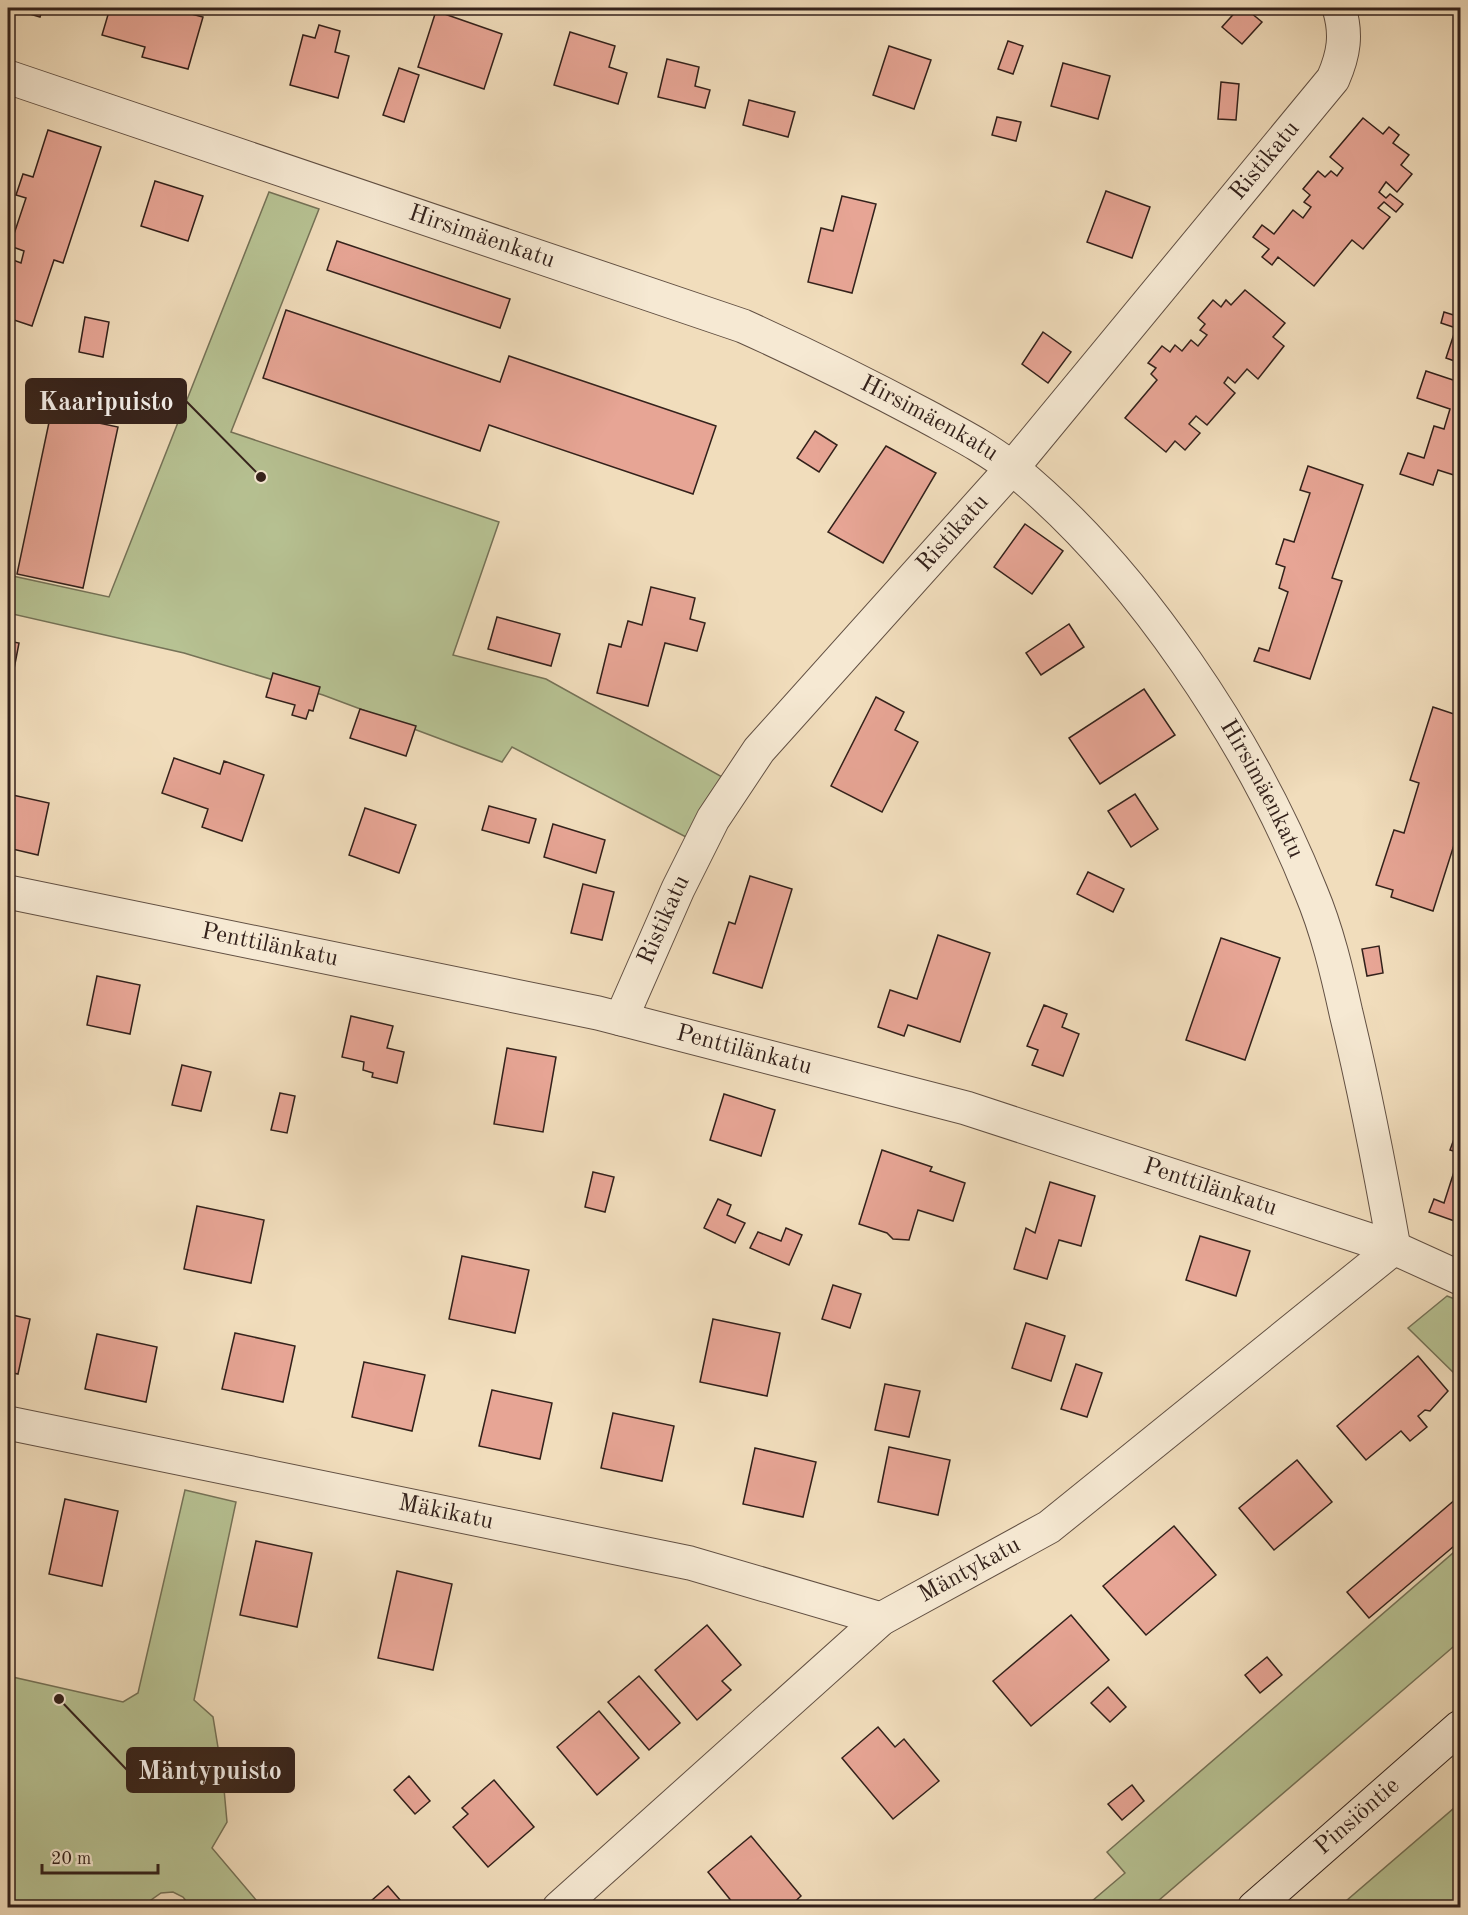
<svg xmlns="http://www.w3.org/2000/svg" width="1468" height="1915" viewBox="0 0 1468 1915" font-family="'Old Standard TT',serif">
<rect width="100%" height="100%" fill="#f1ddbc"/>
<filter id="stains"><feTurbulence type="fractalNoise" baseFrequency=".00333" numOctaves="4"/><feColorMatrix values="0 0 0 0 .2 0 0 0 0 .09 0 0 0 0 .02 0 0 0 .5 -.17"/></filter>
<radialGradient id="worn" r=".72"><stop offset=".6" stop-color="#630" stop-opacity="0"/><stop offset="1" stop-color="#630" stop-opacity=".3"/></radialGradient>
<!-- green -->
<g fill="#b7c293" stroke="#757257" stroke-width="1.5">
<path d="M269 192 319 209 231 432 499 522 453 655 546 679 724 778 686 837 512 747 502 762 323 695 184 653 8 613V575L109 597Z"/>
<path d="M1447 1296 1460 1301V1379L1408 1328Z"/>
<path d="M185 1490 236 1502 194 1700 213 1717 223 1778 227 1822 212 1848 262 1907H191L183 1897 173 1892 161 1893 141 1907H8V1676L123 1702 138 1693Z"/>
<path d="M1460 1547V1641L1151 1907H1085L1125 1873 1107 1852Z"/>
<path d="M1460 1803V1907H1339Z"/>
</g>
<!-- building -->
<g fill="#e7a595" stroke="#33211b" stroke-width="1.5">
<path d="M10 8H43L40 17Z"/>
<path d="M110 8H168L203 17 188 69 142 57 145 47 102 35Z"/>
<path d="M1239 8H1245L1262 22 1242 44 1222 27Z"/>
<path d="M436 11 502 34 484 89 418 67Z"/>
<path d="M319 25 340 31 335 52 349 56 338 98 290 85 303 35 315 38Z"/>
<path d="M570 32 615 46 609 67 627 73 618 104 554 85Z"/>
<path d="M1008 41 1023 46 1013 74 998 69Z"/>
<path d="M889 46 931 60 914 109 873 95Z"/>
<path d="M667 59 699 67 695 86 710 90 705 108 658 97Z"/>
<path d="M1063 63 1110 76 1098 119 1051 106Z"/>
<path d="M399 68 419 75 404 122 383 115Z"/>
<path d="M1221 82 1239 84 1236 120 1218 119Z"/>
<path d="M749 100 795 112 788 137 743 125Z"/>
<path d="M8 112 14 114 8 132Z"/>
<path d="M997 117 1021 122 1016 141 992 135Z"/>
<path d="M1363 118 1383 134 1389 127 1399 135 1393 143 1409 155 1401 165 1412 174 1397 192 1386 182 1379 192 1386 198 1390 194 1403 204 1396 212 1384 202 1378 208 1390 217 1363 249 1352 240 1314 286 1278 257 1272 265 1262 257 1269 249 1253 237 1262 225 1274 234 1293 210 1303 218 1311 207 1304 202 1310 195 1303 189 1318 171 1325 177 1331 171 1337 176 1343 168 1330 157Z"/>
<path d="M48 130 101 147 63 263 54 260 32 326 8 318V258L21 263 24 251 10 246 26 198 16 195 23 174 33 177Z"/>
<path d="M155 181 203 196 188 241 141 226Z"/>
<path d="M1106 191 1150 207 1132 258 1087 242Z"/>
<path d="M842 196 876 204 852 293 808 282 821 228 833 231Z"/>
<path d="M337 241 510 299 500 328 327 270Z"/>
<path d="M1245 290 1285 323 1273 337 1284 346 1258 379 1247 369 1235 383 1228 377 1224 383 1235 393 1207 425 1196 416 1189 424 1200 433 1185 450 1175 441 1166 452 1125 418 1157 380 1151 374 1156 368 1148 363 1162 346 1170 352 1175 345 1182 351 1191 340 1198 346 1207 335 1200 330 1205 324 1198 318 1213 300 1221 307 1226 300 1231 305Z"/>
<path d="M286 310 500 382 509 356 716 426 693 494 489 425 480 451 263 378Z"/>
<path d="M1444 312 1460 317V363L1446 358 1456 328 1441 323Z"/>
<path d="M85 317 109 322 103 357 79 352Z"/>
<path d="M1043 332 1071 352 1048 383 1022 364Z"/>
<path d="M1426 371 1459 382 1460 376V477L1438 470 1433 485 1400 474 1408 453 1424 458 1434 426 1444 429 1450 409 1417 398Z"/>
<path d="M51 413 118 427 83 588 17 574Z"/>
<path d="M815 431 837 445 819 472 797 458Z"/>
<path d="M886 446 936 473 883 563 828 532Z"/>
<path d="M1308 466 1363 485 1332 578 1342 581 1310 679 1254 661 1259 648 1269 651 1288 592 1279 588 1285 567 1276 564 1284 539 1294 542 1310 493 1300 490Z"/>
<path d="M1025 524 1063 551 1032 594 994 567Z"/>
<path d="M651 587 695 598 690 619 705 623 697 651 665 643 648 706 597 693 609 644 621 647 628 621 642 625Z"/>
<path d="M497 617 560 634 551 666 488 649Z"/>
<path d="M1069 624 1084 647 1041 675 1026 653Z"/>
<path d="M8 641 19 643 8 700Z"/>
<path d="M273 673 320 687 313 711 309 710 306 719 292 715 295 705 266 697Z"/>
<path d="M1144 689 1175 735 1100 784 1069 738Z"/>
<path d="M876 697 904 712 895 730 918 742 882 812 831 786Z"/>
<path d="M1433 707 1460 716V826L1433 911 1391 897 1393 890 1376 885 1394 830 1404 833 1419 783 1410 780Z"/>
<path d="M360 709 416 726 406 756 350 738Z"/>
<path d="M174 758 220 774 224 761 264 775 242 841 202 827 208 809 162 793Z"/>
<path d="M8 794 49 803 38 855 8 848Z"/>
<path d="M1135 794 1158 829 1131 847 1108 811Z"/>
<path d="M489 806 536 819 529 843 482 830Z"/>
<path d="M365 808 416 825 399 873 349 855Z"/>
<path d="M553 824 605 840 596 873 544 857Z"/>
<path d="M1088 872 1124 889 1113 912 1077 894Z"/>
<path d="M750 876 792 889 762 988 713 973 729 922 735 924Z"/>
<path d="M583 884 614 892 602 940 571 933Z"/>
<path d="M938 935 990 953 960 1042 908 1025 904 1036 878 1027 890 990 917 999Z"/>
<path d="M1221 938 1280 958 1245 1060 1186 1040Z"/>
<path d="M1379 946 1383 973 1367 976 1362 949Z"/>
<path d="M97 976 140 985 130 1034 87 1025Z"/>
<path d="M1044 1005 1067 1014 1062 1027 1079 1034 1063 1076 1032 1065 1038 1050 1027 1046Z"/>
<path d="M351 1016 393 1026 387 1048 404 1052 397 1083 372 1077 373 1073 363 1070 364 1062 342 1057Z"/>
<path d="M507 1048 556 1057 543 1132 494 1124Z"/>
<path d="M182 1065 211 1072 201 1111 172 1105Z"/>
<path d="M280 1093 295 1096 287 1133 271 1130Z"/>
<path d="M724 1094 775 1110 761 1156 710 1140Z"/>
<path d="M1459 1125 1460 1126V1223L1429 1212 1434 1199 1444 1203 1460 1153 1450 1150Z"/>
<path d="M882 1150 932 1167 930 1171 965 1183 953 1221 918 1210 909 1240 893 1239 887 1233 859 1224Z"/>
<path d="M593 1172 614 1177 605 1212 585 1207Z"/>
<path d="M1050 1182 1095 1196 1081 1246 1059 1240 1047 1279 1014 1269 1026 1228 1035 1233Z"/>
<path d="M718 1199 731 1205 727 1215 745 1223 735 1243 704 1228Z"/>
<path d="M197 1206 264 1220 251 1283 184 1269Z"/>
<path d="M786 1228 802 1235 789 1265 750 1248 758 1232 781 1241Z"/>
<path d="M1200 1236 1250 1251 1236 1296 1186 1280Z"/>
<path d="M462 1256 529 1270 515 1333 449 1319Z"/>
<path d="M833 1285 861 1294 850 1328 822 1319Z"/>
<path d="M8 1314 30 1319 18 1374 8 1372Z"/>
<path d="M713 1319 780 1333 767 1396 700 1382Z"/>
<path d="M1026 1323 1065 1336 1051 1381 1012 1368Z"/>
<path d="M235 1333 295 1346 283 1402 222 1389Z"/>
<path d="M97 1334 157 1347 146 1402 85 1389Z"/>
<path d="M1418 1356 1448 1391 1430 1411 1425 1410 1418 1416 1427 1427 1410 1441 1401 1431 1366 1460 1337 1426Z"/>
<path d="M364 1362 425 1375 412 1431 352 1417Z"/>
<path d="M1076 1364 1102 1373 1087 1417 1061 1409Z"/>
<path d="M885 1384 920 1391 909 1437 875 1430Z"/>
<path d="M492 1390 552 1403 540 1459 479 1446Z"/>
<path d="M613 1413 674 1426 662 1481 601 1468Z"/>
<path d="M889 1447 950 1460 938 1515 878 1502Z"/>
<path d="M755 1448 816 1462 803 1517 743 1504Z"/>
<path d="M1297 1460 1332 1502 1274 1550 1239 1508Z"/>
<path d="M1457 1498 1460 1502V1541L1369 1618 1347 1592Z"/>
<path d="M65 1499 118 1511 102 1586 49 1574Z"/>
<path d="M1174 1526 1216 1575 1146 1635 1103 1586Z"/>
<path d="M256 1541 312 1553 297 1627 240 1615Z"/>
<path d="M397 1571 452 1584 433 1670 378 1658Z"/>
<path d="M1071 1615 1109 1660 1031 1726 993 1681Z"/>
<path d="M707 1625 741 1665 722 1681 731 1690 697 1720 655 1670Z"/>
<path d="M1267 1657 1282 1675 1260 1693 1245 1675Z"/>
<path d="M639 1676 680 1723 649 1750 608 1702Z"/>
<path d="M1108 1687 1126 1707 1110 1722 1091 1703Z"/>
<path d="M599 1711 639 1758 597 1795 557 1747Z"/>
<path d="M878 1727 895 1747 904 1739 939 1781 893 1819 842 1758Z"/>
<path d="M409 1776 430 1801 415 1814 394 1790Z"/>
<path d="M494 1780 534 1827 488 1867 453 1827 468 1814 462 1808Z"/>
<path d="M1132 1785 1144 1801 1122 1820 1108 1804Z"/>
<path d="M751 1836 801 1896 788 1908H737L708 1872Z"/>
<path d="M388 1886 407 1908H363Z"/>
</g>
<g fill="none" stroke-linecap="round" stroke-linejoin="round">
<defs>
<g id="street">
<path id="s1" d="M8 77 743 326C805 354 866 384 926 416 955 432 987 448 1013 469 1137 570 1252 743 1311 892 1327 930 1337 972 1346 1013 1365 1091 1380 1169 1394 1248"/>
<path id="s2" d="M8 892 598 1013 966 1108 1394 1248 1460 1278"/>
<path id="s3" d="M621 1019 678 889 713 819 759 750 1012 468 1333 79C1344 54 1347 34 1339 8"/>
<path id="s4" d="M8 1423 690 1563 881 1619"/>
<path id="s5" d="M559 1908 881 1619 1049 1527 1394 1248"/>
</g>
<g id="secondary">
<path id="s6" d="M1254 1908 1460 1727"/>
</g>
</defs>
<!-- street casing -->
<use href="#street" stroke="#625043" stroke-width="35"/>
<!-- secondary casing -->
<use href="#secondary" stroke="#33211b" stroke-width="35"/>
<!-- street -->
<use href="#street" stroke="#f6e9d3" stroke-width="33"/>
<!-- secondary -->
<use href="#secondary" stroke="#f6e9d3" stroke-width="33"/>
</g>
<g text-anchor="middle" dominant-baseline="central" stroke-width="5" stroke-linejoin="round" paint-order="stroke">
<!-- street labels -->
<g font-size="24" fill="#33211b" stroke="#f6e9d3">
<text stroke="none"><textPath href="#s3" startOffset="1080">Ristikatu</textPath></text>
<text stroke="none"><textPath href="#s1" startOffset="500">Hirsimäenkatu</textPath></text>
<text stroke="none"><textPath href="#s1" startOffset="984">Hirsimäenkatu</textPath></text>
<text stroke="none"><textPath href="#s3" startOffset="594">Ristikatu</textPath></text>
<text stroke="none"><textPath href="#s1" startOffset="1490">Hirsimäenkatu</textPath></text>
<text stroke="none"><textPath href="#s3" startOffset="108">Ristikatu</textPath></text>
<text stroke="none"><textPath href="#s2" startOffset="267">Penttilänkatu</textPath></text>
<text stroke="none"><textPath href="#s2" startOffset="753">Penttilänkatu</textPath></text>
<text stroke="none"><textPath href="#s2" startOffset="1239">Penttilänkatu</textPath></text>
<text stroke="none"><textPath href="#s4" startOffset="447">Mäkikatu</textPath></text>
<text stroke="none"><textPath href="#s5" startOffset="534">Mäntykatu</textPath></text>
<text stroke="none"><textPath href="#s6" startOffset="138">Pinsiöntie</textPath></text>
</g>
</g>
<!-- callouts -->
<path fill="none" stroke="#33211b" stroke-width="2" d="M261 477L186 401M59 1699L127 1770"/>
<g fill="#33211b" stroke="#f6e9d3" stroke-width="2">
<circle cx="261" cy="477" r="6"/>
<circle cx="59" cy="1699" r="6"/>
</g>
<g fill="#33211b" stroke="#33211b" stroke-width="2">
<rect x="26" y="379" width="160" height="44" rx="6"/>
<rect x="127" y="1748" width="167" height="44" rx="6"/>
</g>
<g font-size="26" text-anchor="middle" font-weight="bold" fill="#fff">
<text x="106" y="410">Kaaripuisto</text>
<text x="210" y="1779">Mäntypuisto</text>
</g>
<!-- margin -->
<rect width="1468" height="1915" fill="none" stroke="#f1ddbc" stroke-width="30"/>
<rect x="9" y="9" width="1450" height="1897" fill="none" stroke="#33211b" stroke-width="3"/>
<rect x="15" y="15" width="1438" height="1885" fill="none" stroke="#33211b" stroke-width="1.5"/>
<!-- scale -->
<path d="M42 1864v9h116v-9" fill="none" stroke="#33211b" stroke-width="3"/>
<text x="51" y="1864" font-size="18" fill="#33211b" stroke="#f6e9d3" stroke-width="4.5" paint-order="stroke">20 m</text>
<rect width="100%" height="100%" filter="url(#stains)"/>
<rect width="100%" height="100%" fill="url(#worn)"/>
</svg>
